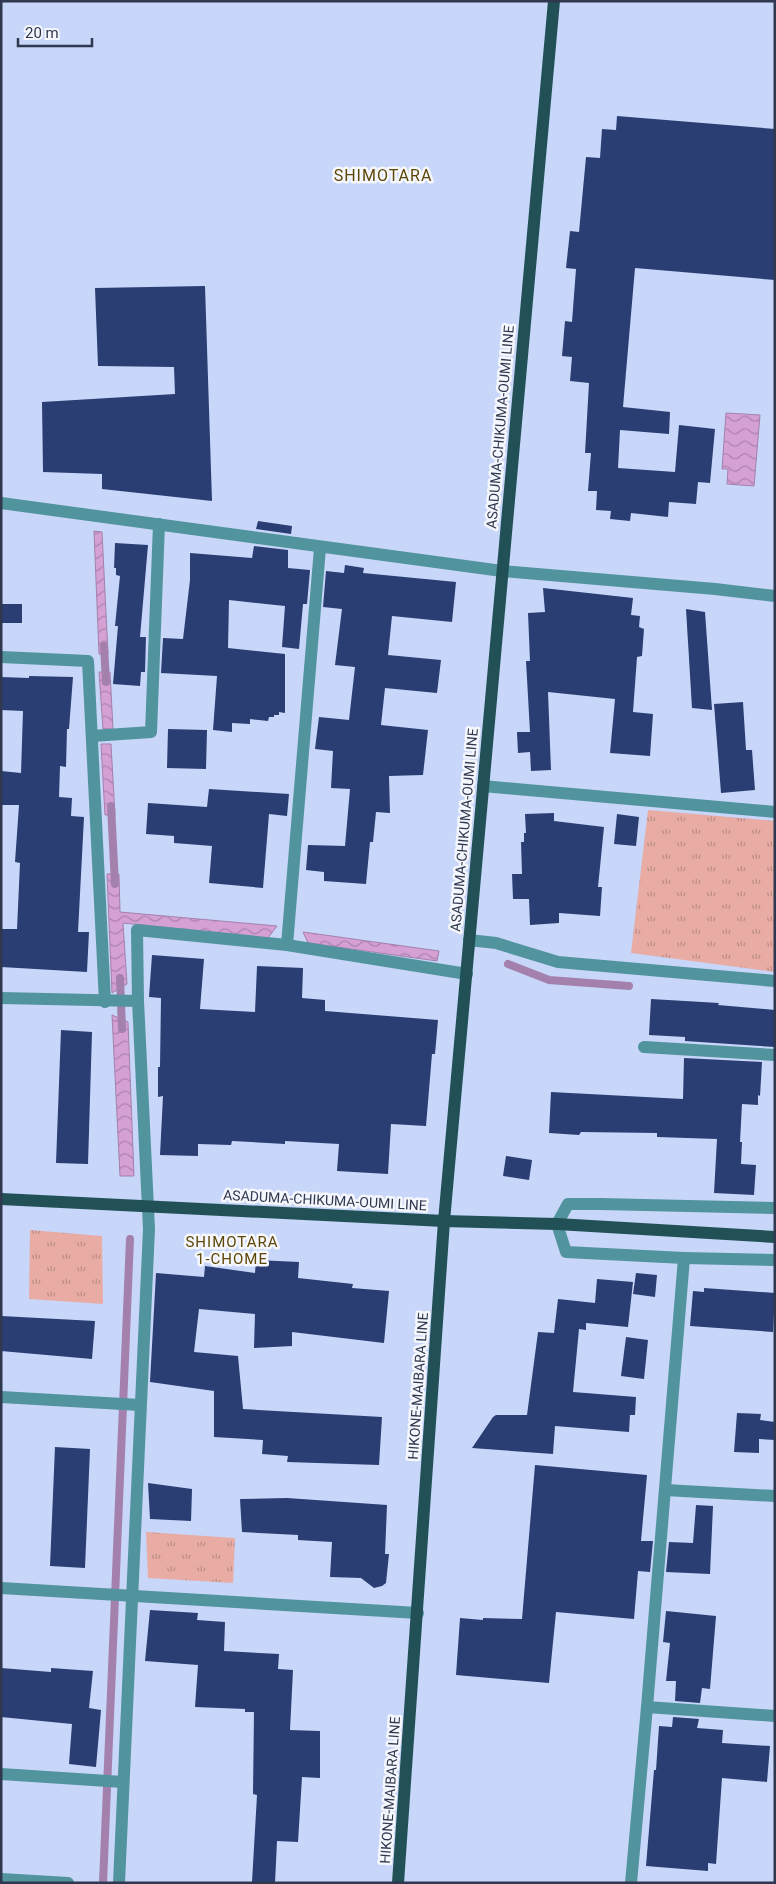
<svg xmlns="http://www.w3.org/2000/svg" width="776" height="1884" viewBox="0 0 776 1884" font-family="Roboto,sans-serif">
<defs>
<pattern id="grass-tufts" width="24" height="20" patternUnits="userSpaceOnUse" patternTransform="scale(1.25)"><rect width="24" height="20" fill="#e9aca4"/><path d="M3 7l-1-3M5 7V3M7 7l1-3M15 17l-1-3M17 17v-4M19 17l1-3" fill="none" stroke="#bd8d88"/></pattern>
<pattern id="water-waves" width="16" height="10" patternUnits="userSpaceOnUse" patternTransform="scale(1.25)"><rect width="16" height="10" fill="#d5a0d4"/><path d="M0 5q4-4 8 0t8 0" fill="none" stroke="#ad83ae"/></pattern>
</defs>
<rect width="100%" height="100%" fill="#c7d6f9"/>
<!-- grass -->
<g fill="url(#grass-tufts)">
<path d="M648 810 775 821V972L631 953Z"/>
<path d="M30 1230 102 1236 103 1304 29 1299Z"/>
<path d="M146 1532 235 1538 233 1583 148 1578Z"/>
</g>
<!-- water -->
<g fill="url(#water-waves)" stroke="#a381ac">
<path d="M726 413 760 415 754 486 727 484 728 469H722Z"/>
<path d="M94 531 102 532 108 654H99Z"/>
<path d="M99 672H110L113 729H103Z"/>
<path d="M101 744H111L115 815H105Z"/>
<path d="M107 874H119L120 912 277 926 268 938 123 923 127 984 112 993Z"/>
<path d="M303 932 439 951 437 961 308 943Z"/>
<path d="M112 1015 128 1022 134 1176H120Z"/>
</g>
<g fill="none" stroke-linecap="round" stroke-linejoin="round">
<!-- stream -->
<g stroke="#a381ac" stroke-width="8">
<path d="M104 646 106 682"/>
<path d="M111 806 115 884"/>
<path d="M508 964 549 980 629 986"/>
<path d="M120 978 122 1029"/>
<path d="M103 1883 130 1239"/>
</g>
</g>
<!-- building -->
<g fill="#2b3e73">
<path d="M617 116 775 129V280L635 268 623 407 670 412 669 434 620 430 618 468 675 472 679 425 715 429 710 483 698 482 696 504 669 502 668 517 631 513 630 521 610 519 611 511 596 510 597 491H588L591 453H585L589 383 570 381 572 357 562 356 565 321 572 322 576 269 566 268 570 231 579 232 586 157 600 158 602 129 616 130Z"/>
<path d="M205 286 212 501 102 489V474L43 472 42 402 175 394 174 367 98 366 95 288Z"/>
<path d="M258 521 292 526 291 534 256 529Z"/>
<path d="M115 543 148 545 140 637H146L145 672H141L140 686 113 684 118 626H115L120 576 116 575V568H114Z"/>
<path d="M254 546 288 550V568L310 570 307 604H303L299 649 282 647 285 606 229 600 228 648 285 654V713L279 712V715H274V717H269L268 721 250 719V724L232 723V732L213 730 217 676 161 673 163 638 183 639 190 580V553L252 558Z"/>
<path d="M345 565 364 568 363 573 456 582 452 622 392 616 388 655 441 660 437 693 385 688 381 725 428 730 423 775 389 776 390 813 376 812 373 842H370L366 884 324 881V872L306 870 308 845 345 846 350 789 331 788 333 751 315 749 319 717 349 720 355 667 335 665 342 609 323 607 326 571 344 573Z"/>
<path d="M543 588 633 598 631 615 640 616 639 627 644 629 642 656 637 657 633 712 653 714 650 756 610 753 615 699 548 692 551 770 531 771 530 752 518 753 517 732H530L526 661H530L528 613 545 612Z"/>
<rect x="1" y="604" width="21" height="19"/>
<path d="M686 609 705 612 712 710 692 708Z"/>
<path d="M29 676 73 677 69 729H67L66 767 60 766 59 797 72 798 71 816 84 817 78 932H89L87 972 1 967V929H17L20 863 15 862 19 805H1V771L21 773 23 711 1 710V677L29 678Z"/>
<path d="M743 702 746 750H752L755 790 721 793 714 704Z"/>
<path d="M168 729 207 730 206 769 167 768Z"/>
<path d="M209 789 289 794 287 816 269 814 263 888 209 883 212 846 174 843V836L146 834 148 803 207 807Z"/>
<path d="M554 813V821L604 827 598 887H602L600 916 559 913V923L530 925 529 899H513L512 874H522L521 842H524V833H526L525 814Z"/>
<path d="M617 814 639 817 636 846 614 844Z"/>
<path d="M152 955 204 959 200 1009 255 1012 257 966 303 968 302 998 325 1000V1011L438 1020 435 1054H432L426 1126 391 1124 388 1174 337 1171 339 1144 285 1141V1144L232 1141 231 1145 198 1144V1156L160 1155 163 1096 158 1097V1067H160L161 998 149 997Z"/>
<path d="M651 999 719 1003 718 1005 775 1010V1047L685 1041V1037L649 1035Z"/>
<path d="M61 1030 92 1032 88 1164 56 1163Z"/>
<path d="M684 1058 762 1062 760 1096 758 1095V1105L742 1104 740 1142H742L741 1164 756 1165 754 1195 714 1193 717 1139 657 1137V1133L581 1132 579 1135 549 1133 551 1092 683 1099Z"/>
<path d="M506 1156 532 1160 529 1180 503 1176Z"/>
<path d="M256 1260 299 1262 298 1278 353 1284 352 1288 389 1291 384 1343 292 1332V1346L254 1348 255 1314 199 1309 194 1352 238 1356 243 1409 382 1417 379 1465 287 1462 288 1456 262 1454 263 1440 214 1437V1391L150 1382 156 1273 204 1277 205 1266 255 1273Z"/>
<path d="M636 1273 657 1275 655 1297 633 1294Z"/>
<path d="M597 1279 633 1282 628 1327 586 1323V1330L579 1329 573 1392 636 1397 635 1415H630L629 1432 555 1426 553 1454 472 1448 493 1417 496 1415H527L538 1332 554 1333 558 1299 595 1303Z"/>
<path d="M704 1288 775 1293 773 1332 690 1326 693 1291 704 1292Z"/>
<path d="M1 1316 95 1321 92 1359 1 1351Z"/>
<path d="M626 1337 648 1340 644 1379 621 1376Z"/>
<path d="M737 1413 761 1414 760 1420 775 1422V1440L759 1439V1453L734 1452Z"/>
<path d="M55 1447 90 1449 85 1568 50 1566Z"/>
<path d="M535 1465 647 1475 641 1541H653L650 1572 638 1571 634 1619 556 1612 549 1683 456 1675 460 1618 483 1620V1618L522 1619Z"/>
<path d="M148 1483 192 1489 191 1521 150 1519Z"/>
<path d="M287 1498 387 1505 385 1554H389L386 1583 382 1586 374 1588 361 1578 330 1577 332 1542 298 1540V1535L242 1532 240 1499Z"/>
<path d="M696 1505 713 1506 710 1574 666 1572 669 1542 693 1543Z"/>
<path d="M150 1610 198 1613 197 1620 225 1622 224 1651 279 1654 278 1669 293 1670 290 1730 320 1731V1778L302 1777 298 1842 277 1841 275 1883 252 1882 257 1795 253 1794 254 1712H245V1709L195 1707 198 1665 145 1661Z"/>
<path d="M666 1611 716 1616 710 1689 702 1688 700 1703 675 1701 676 1681H666L670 1643 663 1642Z"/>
<path d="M1 1668 51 1672V1668L93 1671 89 1708 101 1710 96 1767 69 1764 72 1724 1 1717Z"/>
<path d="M673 1717 699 1719 697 1728 723 1730 722 1743 770 1746 767 1782 722 1778 716 1864 708 1863V1871L646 1866 654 1770H656L659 1726 672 1727Z"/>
</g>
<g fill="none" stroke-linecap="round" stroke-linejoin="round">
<!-- minor -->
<g stroke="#52949d" stroke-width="12">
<path d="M1 503 502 571 715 589 775 596"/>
<path d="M320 548 287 945 467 974"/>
<path d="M1 657 88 661 105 1002"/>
<path d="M92 736 151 732 159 524"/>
<path d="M483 786 775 812"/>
<path d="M469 940 496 943 558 962 775 981"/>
<path d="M1 998 138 1001"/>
<path d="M644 1047 775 1055"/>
<path d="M775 1208 601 1204H568L557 1224 566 1252 684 1258 647 1707 775 1716"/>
<path d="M684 1258 775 1260"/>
<path d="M1 1397 140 1405"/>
<path d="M665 1490 775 1496"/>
<path d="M1 1588 418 1613"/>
<path d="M1 1774 123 1782"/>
<path d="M1 1879 68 1883"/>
<path d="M119 1883 149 1229 138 1001 137 930 287 945"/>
<path d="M631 1883 647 1707"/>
</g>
<!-- major -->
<g stroke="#215157" stroke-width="12">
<path d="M1 1199 444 1221 554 1"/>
<path d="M398 1883 444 1221 557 1224 775 1237"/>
</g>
</g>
<g text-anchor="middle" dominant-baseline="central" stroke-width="5" stroke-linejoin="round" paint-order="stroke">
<!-- street labels -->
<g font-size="14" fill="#2f384f" stroke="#f5f7fd">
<text transform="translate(500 427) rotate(-85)">ASADUMA-CHIKUMA-OUMI LINE</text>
<text transform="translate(464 830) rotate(-85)">ASADUMA-CHIKUMA-OUMI LINE</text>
<text transform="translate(325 1200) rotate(3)">ASADUMA-CHIKUMA-OUMI LINE</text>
<text transform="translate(418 1386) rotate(-86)">HIKONE-MAIBARA LINE</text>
<text transform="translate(390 1790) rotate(-86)">HIKONE-MAIBARA LINE</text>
</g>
<!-- neighbourhood labels -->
<g font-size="15" letter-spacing="1" fill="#5d4707" stroke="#f5f7fd">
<text x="232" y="1242">SHIMOTARA<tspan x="232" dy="17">1-CHOME</tspan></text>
</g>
<!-- quarter labels -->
<g font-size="16" letter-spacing="1" fill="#5d4707" stroke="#f5f7fd">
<text x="383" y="175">SHIMOTARA</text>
</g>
</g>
<!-- border -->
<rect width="776" height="1884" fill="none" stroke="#2f384f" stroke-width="5"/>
<!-- scale -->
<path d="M18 38v8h74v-8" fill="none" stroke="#2f384f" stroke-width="2.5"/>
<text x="25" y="38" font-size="15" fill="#2f384f" stroke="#f5f7fd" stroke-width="4" paint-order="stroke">20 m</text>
</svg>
